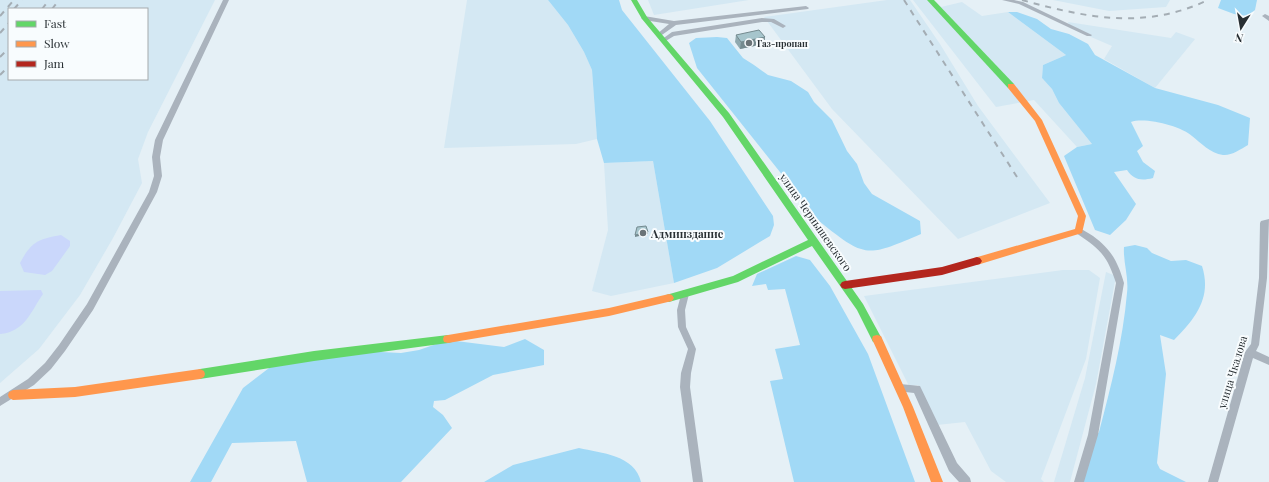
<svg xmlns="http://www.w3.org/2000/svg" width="1269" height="482" viewBox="0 0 1269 482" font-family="'Playfair Display',serif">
<rect width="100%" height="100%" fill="#e5f0f6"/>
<!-- built -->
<g fill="#d4e8f3" fill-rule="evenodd">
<path d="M0 0H215L148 132 138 159 142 183 113 238 80 295 39 349 0 383ZM9 9H147V79H9Z"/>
<path d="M467 0H548L568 25 584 52 592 70 597 139 576 144 444 148Z"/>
<path d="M648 0H749L654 15Z"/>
<path d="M887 0H910L940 44 978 106 1050 203 958 239 832 109 764 17Z"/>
<path d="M913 0H933L941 7 962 2 982 16 1008 12 1066 55 1043 65 1042 78 1052 89 1059 103 1092 144 1077 147 1034 100 996 107Z"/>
<path d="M1053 0H1170L1166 7 1109 11Z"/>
<path d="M1068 22 1171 38 1176 32 1195 39 1155 88 1104 59 1112 46 1070 28Z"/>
<path d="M653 161 674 283 611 296 592 291 608 230 604 163Z"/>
<path d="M1063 270H1089L1100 278 1086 359 1041 479 1044 482H1006L991 471 965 422 937 425 918 385 909 386 864 296Z"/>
<path d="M1106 272 1116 276 1096 384 1070 482H1054L1085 378Z"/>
</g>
<!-- green -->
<g fill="#a1d9f6">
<path d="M548 0H619L622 10 710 121 773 216 774 225 770 236 717 268 674 283 653 161 604 163 597 139 592 70 584 52 568 25Z"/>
<path d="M1221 0H1257L1255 10 1247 16 1234 14 1218 8Z"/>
<path d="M1008 12H1017L1037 19 1051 29 1069 34 1088 44 1095 55 1155 88 1218 105 1250 118 1248 145C1241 149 1231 156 1223 155 1210 153 1201 143 1192 136 1181 126 1145 117 1131 122L1143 146 1137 151 1143 162 1155 171 1153 178C1141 181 1134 180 1127 170L1114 172 1136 204 1126 220 1110 235 1095 230 1064 156 1077 147 1092 144 1059 103 1052 89 1042 78 1043 65 1066 55Z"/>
<path d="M717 37 727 38 743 58 754 65 768 75 791 81 808 92 814 102 832 120 847 151 857 164 864 183 872 194 920 221 921 234C867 257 866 259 819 221L697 68 689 43 696 38Z"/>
<path d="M1135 245 1147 248 1152 253 1171 261 1186 260 1202 266C1212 297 1196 318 1174 340L1160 335 1166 374 1157 463 1160 469 1186 482H1079L1091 441 1099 432C1111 386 1123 340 1127 293 1129 277 1123 263 1124 247Z"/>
<path d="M796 256 810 260 830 286 868 354 915 482H794L770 381 783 379 775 349 800 345 785 289 768 290 766 284 752 286 757 274Z"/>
<path d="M525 339 544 350V365L493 375 445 400 434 401 433 407 443 415 452 428 401 482H307L296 441 232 443 211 482H190L243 388 273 365 361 351 401 353 419 350 448 340 504 347Z"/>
<path d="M579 448C601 453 635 455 641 482H484L513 465Z"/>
</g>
<!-- water -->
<g fill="#cad7fb">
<path d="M61 235 70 241V246L52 271 45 275 24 272 20 263C31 242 38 239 61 235Z"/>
<path d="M41 290 43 294C31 311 25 332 0 334V291Z"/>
</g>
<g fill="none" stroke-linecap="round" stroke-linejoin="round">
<!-- street -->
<g fill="#aab3bd" fill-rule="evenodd">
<path d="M223 0H229L163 140 160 157 162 176 157 192 93 310 65 351 51 369 34 385 0 406V397L28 379 45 363 59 345 87 304 149 192 154 176 152 157 155 140Z"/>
<path d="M1002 0H1014L1023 2 1092 35 1091 36H1087L1019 4Z"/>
<path d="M806 6 809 8 808 9 676 25 659 37 656 35 657 34 669 24 644 20 641 18 644 16 674 21Z"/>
<path d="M1265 14 1269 16V21L1262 16Z"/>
<path d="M762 18 774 19 786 26 783 28 771 22H762L674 36 664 42 661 40 672 32Z"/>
<path d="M1269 219 1267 278 1259 345 1256 351 1269 357V365L1253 358 1218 482H1208L1245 352 1251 344 1259 278 1260 223 1261 221Z"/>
<path d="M1079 228C1084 230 1088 233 1093 236 1111 249 1118 262 1124 283L1098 435 1084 482H1074L1088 435 1116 283C1107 255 1100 249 1076 233L1075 231 1076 229Z"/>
<path d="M685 290 688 291 689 294 685 310 686 327 696 349 691 373 690 387 703 482H693L680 387 681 373 688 349 678 327 677 310 682 291Z"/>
<path d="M900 384 920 386 957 463 970 478 971 482H959L949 471 914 393 897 391 895 388 897 385Z"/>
</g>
<!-- fast -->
<g fill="#63d668" fill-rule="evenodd">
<path d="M631 0H637L647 17 729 113 863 304 882 339 881 342 877 343 873 342 857 310 812 246 738 282 669 302 666 301 664 298 666 295 733 276 808 240 723 117 642 19Z"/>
<path d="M927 0H934L1014 84V88H1008Z"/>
<path d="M448 335 452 336 453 339 452 342 448 343 314 361 200 379 196 377 195 374 196 371 200 369 314 351Z"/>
</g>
<!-- slow -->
<g fill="#ff974d" fill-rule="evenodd">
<path d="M1008 84H1014L1042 120 1086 216 1082 233 977 265 974 264 972 261 974 258 1075 229 1078 216 1035 121 1008 88Z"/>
<path d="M669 294 672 295 674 298 672 301 609 316 448 343 444 342 443 339 444 336 448 335 609 308Z"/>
<path d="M877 335 881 336 913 407 943 482H931L903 407 872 339 873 336Z"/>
<path d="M200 369 204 371 205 374 204 377 200 379 75 397 13 400 9 398 8 395 9 392 13 390 75 387Z"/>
</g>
<!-- jam -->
<path fill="#b3261e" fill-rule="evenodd" d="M977 257 980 258 982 261 980 264 942 275 845 289 842 288 840 285 842 282 845 281 942 267Z"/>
<!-- rail -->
<g stroke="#a4adb4" stroke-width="2" stroke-dasharray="6 6" stroke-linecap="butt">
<path d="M904 0 1017 177"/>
<path d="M1022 0C1087 18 1145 30 1208 0"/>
<path d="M14 9 22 0"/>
<path d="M42 9 49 0"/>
<path d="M52 9 59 0"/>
<path d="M0 16 14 0"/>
<path d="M0 33 9 23"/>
<path d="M0 57 9 48"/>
<path d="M0 75 9 66"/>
</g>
</g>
<!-- wall -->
<path fill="#8fa9af" d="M736 35 765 37 764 44 740 49 735 42Z"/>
<!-- shaded-wall -->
<g fill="#748a8f">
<path d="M765 37 764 44 740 49 741 42Z"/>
<path d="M648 232V234L635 237V235Z"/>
</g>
<!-- building -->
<g fill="#a6c5cc" stroke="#748a8f">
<path d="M759 30 765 37 741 42 736 35Z"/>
<path d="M646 226 648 232 635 235 637 227Z"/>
</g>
<!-- markers -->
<g fill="#6a7377" stroke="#f8fcfe" stroke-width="1.5">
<circle cx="749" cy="43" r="4"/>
<circle cx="643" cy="233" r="4"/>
</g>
<g text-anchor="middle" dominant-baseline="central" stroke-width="4" stroke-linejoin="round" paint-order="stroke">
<!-- far-poi labels -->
<g font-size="9" font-weight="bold" fill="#282f33" stroke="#f8fcfe" text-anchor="start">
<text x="757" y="43">Газ-пропан</text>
</g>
<!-- street labels -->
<g font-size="11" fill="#282f33" stroke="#f8fcfe">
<text transform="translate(816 222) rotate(55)">улица Чернышевского</text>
<text transform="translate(1232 372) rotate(-73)">улица Чкалова</text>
</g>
<!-- poi labels -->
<g font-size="11" font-weight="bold" fill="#282f33" stroke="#f8fcfe" text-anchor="start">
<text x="651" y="233">Админздание</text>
</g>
</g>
<!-- legend -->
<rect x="8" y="8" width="140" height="72" fill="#f8fcfe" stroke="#a5aaad"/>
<rect x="16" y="21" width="20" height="6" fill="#63d668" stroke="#a5aaad"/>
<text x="44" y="28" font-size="12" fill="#282f33">Fast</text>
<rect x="16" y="41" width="20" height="6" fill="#ff974d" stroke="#a5aaad"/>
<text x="44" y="48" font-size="12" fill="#282f33">Slow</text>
<rect x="16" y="61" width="20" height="6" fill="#b3261e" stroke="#a5aaad"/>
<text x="44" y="68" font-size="12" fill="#282f33">Jam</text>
<!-- north arrow -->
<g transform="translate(1241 28) rotate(191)" stroke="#f8fcfe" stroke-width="3" paint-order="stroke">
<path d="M0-3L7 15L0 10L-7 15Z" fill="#282f33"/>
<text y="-6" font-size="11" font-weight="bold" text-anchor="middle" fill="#282f33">N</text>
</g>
</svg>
